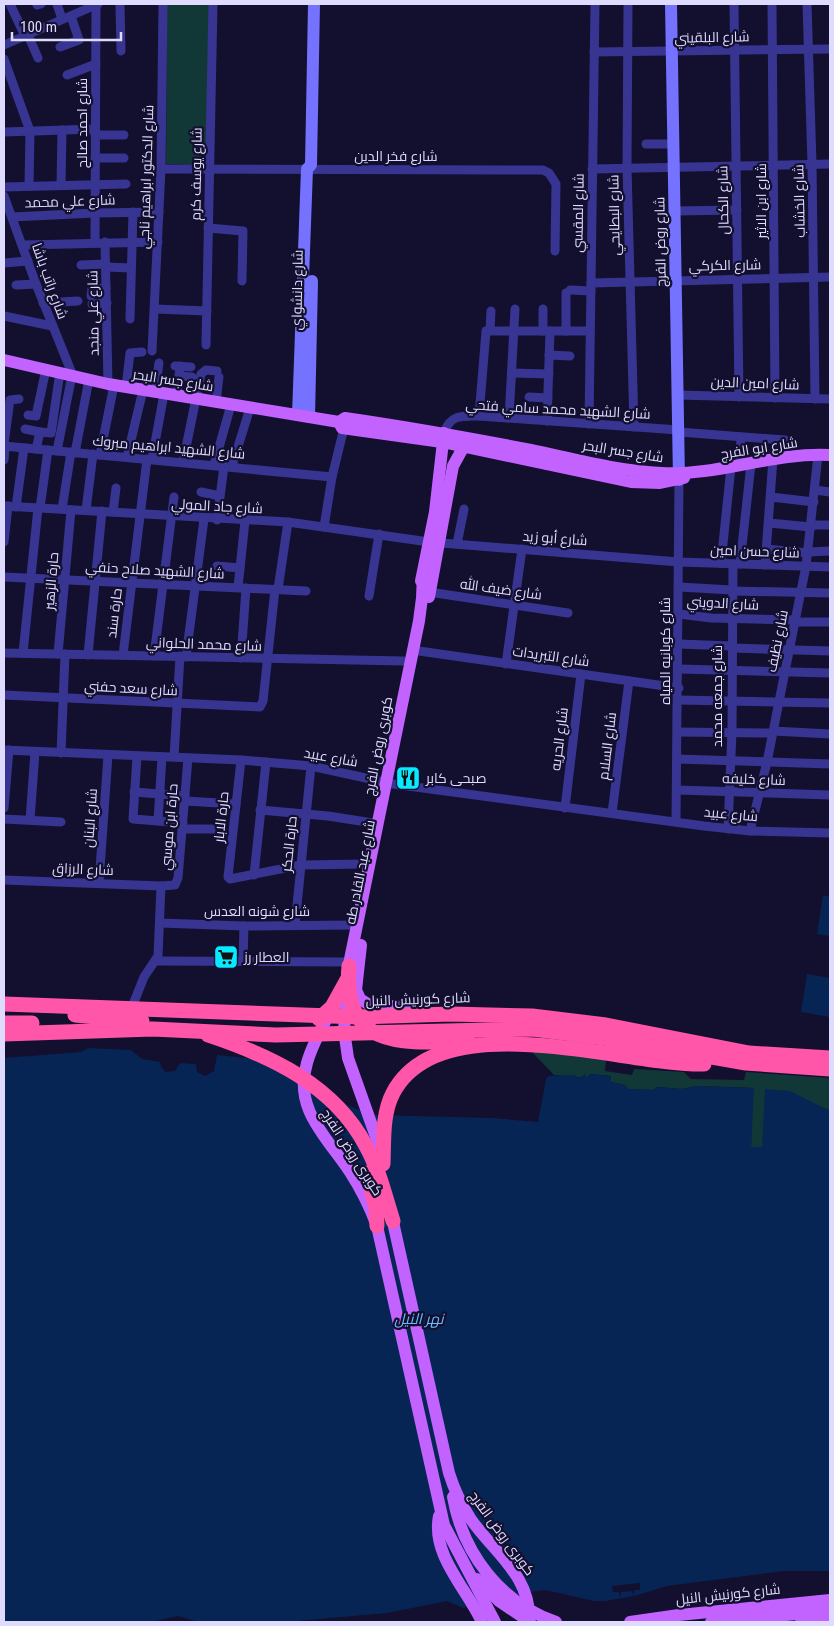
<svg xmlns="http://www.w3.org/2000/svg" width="834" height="1626" viewBox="0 0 834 1626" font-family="'Roboto Condensed',Cairo,sans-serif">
<rect width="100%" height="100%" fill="#130f2e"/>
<!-- green -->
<g fill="#113836">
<path d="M167 4H209L207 165 166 164Z"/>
<path d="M530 1050 606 1059 605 1071 632 1075 634 1069 684 1072 691 1079 744 1080 746 1072 830 1078V1111L822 1107 762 1147H751L753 1088 698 1086 681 1089 657 1087 654 1090 628 1089 625 1085 610 1082 611 1076 590 1074 587 1078 554 1075Z"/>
</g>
<!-- water -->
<g fill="#072554">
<path d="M823 895 830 897V936L817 934Z"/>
<path d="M807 974 830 978V1017L801 1012Z"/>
<path d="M89 1048 131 1050 142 1059 160 1062 161 1067 166 1072 175 1071 180 1063 196 1064 197 1072 205 1076 214 1071 217 1055 256 1059 349 1106 374 1115 492 1118 538 1122 546 1079 549 1076 575 1075 579 1078 585 1074 587 1078 590 1074 611 1076 610 1082 625 1085 628 1089 653 1090 657 1087 680 1089 698 1086 754 1088 751 1147H762L765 1089 790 1091 830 1111V1571H784L667 1586 634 1596 605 1601H594L546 1590 535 1591 463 1608 447 1601 387 1613 285 1622H199L178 1616 151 1622H4V1058L81 1052Z"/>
</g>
<!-- pier -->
<path fill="#130f2e" d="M640 1583V1590H634V1596L632 1591 621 1592 620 1599 619 1592H613L612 1586Z"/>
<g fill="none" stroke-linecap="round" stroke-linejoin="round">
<!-- street -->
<g stroke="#373591" stroke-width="9">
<path d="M10 4 25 36"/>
<path d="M57 4 62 19"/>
<path d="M120 4 121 51"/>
<path d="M628 4 627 168 634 427"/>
<path d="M734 4 739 397"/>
<path d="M772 4 775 398"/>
<path d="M807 4 812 164 815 399"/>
<path d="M37 5 41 4"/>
<path d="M28 35 38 58"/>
<path d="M4 45 98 4"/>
<path d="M60 47 79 40 71 16"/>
<path d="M594 52 830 49"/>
<path d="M4 59 30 131 29 186"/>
<path d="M67 75 96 64"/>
<path d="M4 132 95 129"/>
<path d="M95 135H124"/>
<path d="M646 144H674"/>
<path d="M95 158H124"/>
<path d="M161 169 543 170 549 173 556 184 555 251"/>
<path d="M592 169 830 164"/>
<path d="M61 185 62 130"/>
<path d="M4 187 126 184"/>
<path d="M4 196 36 284 73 376"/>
<path d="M675 211 737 210"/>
<path d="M12 217 95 213 159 212"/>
<path d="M208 228 243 231 242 281"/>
<path d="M95 242 96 5"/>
<path d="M105 242 108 384"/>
<path d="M22 245 158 242"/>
<path d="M4 263 28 261"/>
<path d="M81 265 106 264"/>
<path d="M106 267 131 268"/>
<path d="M591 283 830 277"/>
<path d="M16 285 36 284"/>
<path d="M570 290 591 291"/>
<path d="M91 296 92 289 106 288"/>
<path d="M43 303 78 301"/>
<path d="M92 304 107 303"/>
<path d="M155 309 207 311"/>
<path d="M4 316 52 326"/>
<path d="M130 319 133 212"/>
<path d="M490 330 491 311"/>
<path d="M543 331V309"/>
<path d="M566 331V293"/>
<path d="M206 345 213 4"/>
<path d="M152 351 161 169 163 4"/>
<path d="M549 355 570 356"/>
<path d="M175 366 191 367"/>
<path d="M512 373 549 374"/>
<path d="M179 376 192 377"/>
<path d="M126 387 130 353 142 352"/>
<path d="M155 392 159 363"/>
<path d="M678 395 830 399"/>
<path d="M177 396 180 366"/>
<path d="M529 397 548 398"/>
<path d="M216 402 219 377"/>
<path d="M28 415 36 416 46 369"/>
<path d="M479 416 486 331H590"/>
<path d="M509 418 515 309"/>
<path d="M547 421 550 331"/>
<path d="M589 424 595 4"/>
<path d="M25 429 40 432"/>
<path d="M679 432 785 440V457"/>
<path d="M444 433C450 414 463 416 479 416L679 430"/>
<path d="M4 444 10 400 19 399"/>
<path d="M4 446 332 477"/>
<path d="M36 449 40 432 51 433 60 372"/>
<path d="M57 451 72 375"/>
<path d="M75 453 89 379"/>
<path d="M100 455 114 385"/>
<path d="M127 457 143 390"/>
<path d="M152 459 164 394"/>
<path d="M4 460 5 447"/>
<path d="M183 462 201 374 206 370 217 371"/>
<path d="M214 465 231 405"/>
<path d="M232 466 250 408"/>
<path d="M740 466 741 437"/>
<path d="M815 490 830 492"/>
<path d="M201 492 220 496"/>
<path d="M771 497 814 502"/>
<path d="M4 506 288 522 429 542 679 562 830 567"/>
<path d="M16 507 24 448"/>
<path d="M40 508 48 450"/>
<path d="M62 509 71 452"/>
<path d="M86 510 93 454"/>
<path d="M113 512 116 488"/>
<path d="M217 520 224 466"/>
<path d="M769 523 811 527"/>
<path d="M811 525H830"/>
<path d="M324 527 332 477 344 428"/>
<path d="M4 542 8 506"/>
<path d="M457 544 464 509"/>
<path d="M766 549 808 553"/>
<path d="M808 552 830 551"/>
<path d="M721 563 731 467"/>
<path d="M740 564 751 464"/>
<path d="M765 565 773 459"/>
<path d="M217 566 240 568"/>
<path d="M4 577 306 591"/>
<path d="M238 587 245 521"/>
<path d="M679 587 732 590"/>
<path d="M278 589 288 522"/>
<path d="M732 591 830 593"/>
<path d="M429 592 568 613"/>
<path d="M369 596 379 534"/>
<path d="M679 614 711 618 795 620"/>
<path d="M795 622H830"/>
<path d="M679 644 731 646"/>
<path d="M732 648 830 651"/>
<path d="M419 651 679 688"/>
<path d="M4 653 404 661"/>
<path d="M23 653 38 508"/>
<path d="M58 654 71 510"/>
<path d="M88 655 102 511"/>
<path d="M123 655 147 459"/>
<path d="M154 656 174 497"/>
<path d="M186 657 204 519"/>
<path d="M241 658 246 588"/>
<path d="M506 664 522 549"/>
<path d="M679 669 830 673"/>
<path d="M4 695 260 707 263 701 275 589"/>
<path d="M679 700 830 703"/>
<path d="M773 731 830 734"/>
<path d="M678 732 773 733"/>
<path d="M4 750 241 760 311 766 393 784 704 826 750 831 830 833"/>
<path d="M61 753 65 654"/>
<path d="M137 756 133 819 183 823"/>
<path d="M174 757 180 656"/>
<path d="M677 759 830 764"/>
<path d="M241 760 228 877 230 879 301 865 365 864"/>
<path d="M677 790 830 795"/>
<path d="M134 792 185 796"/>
<path d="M185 801 236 804"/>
<path d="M4 808 9 750"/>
<path d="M565 808 581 674"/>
<path d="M260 810 328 816 373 823"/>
<path d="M612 813 629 681"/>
<path d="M4 819 61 822"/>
<path d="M30 820 35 752"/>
<path d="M158 821 162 757"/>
<path d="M676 822 679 480"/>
<path d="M182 829H215"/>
<path d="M728 829 732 731 733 564"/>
<path d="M750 831 767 762 806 566 818 455"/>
<path d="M254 875 266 762"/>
<path d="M4 880 161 886 175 885 178 878 188 758"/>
<path d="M99 883 108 755"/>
<path d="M160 923 244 926 354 925"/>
<path d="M295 925 311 766"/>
<path d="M157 961 346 962"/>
<path d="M243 961 244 926"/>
<path d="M132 1007 144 977 158 956 161 886"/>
</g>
<!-- secondary -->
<g stroke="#7472ff" stroke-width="12">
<path d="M671 4 679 480"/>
<path d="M298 415 307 169 311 165 314 4"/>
<path d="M309 417 312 281"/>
</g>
<!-- primary -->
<g stroke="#c262ff" stroke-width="12">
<path d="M4 360 108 384 339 422 345 418C407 427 469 438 531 450 574 459 618 471 662 473 719 476 773 452 830 455"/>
<path d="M339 422 342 428 442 442 631 482 660 483 684 478"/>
<path d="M421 581 435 512 444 433"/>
<path d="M429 597 453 466 464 446"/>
<path d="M361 945 356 990 360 999 368 1004 402 1007 425 1013"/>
<path d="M347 974 419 621 422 598 423 574"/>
<path d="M347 990 344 1030 348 1058 381 1151"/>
<path d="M331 1011C322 1027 312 1045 307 1063 293 1109 327 1137 350 1172 361 1189 370 1207 377 1226L444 1525 495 1622"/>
<path d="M391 1213 449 1473C454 1489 461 1504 470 1518 493 1552 532 1576 529 1622"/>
<path d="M453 1497C463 1554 501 1603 556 1622"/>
<path d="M439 1516C431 1555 467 1589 482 1622"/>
<path d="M477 1579 499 1601 530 1622"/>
<path d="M630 1622 679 1615 830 1600"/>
<path d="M711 1622 830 1611"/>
<path d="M801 1622 830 1619"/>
</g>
<!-- highway -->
<g stroke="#ff56aa" stroke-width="15">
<path d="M349 966C342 1051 406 1043 468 1041"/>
<path d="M4 1004 359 1017 451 1014 532 1016 606 1025 749 1053 830 1058"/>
<path d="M75 1015 142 1021"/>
<path d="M319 1019 332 1007 348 978"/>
<path d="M4 1023H32"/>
<path d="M4 1034 153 1029 276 1035 533 1029 604 1038 746 1063 830 1069"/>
<path d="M208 1035C271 1056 334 1085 366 1146 379 1169 385 1196 393 1221"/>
<path d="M383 1164C384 1140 382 1114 393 1093 441 1002 626 1066 704 1064"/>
<path d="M367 1173 376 1208 377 1226"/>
</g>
</g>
<!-- icons -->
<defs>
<symbol id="restaurant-square" viewBox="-11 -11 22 22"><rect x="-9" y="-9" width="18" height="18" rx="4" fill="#07eaff" stroke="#130f2e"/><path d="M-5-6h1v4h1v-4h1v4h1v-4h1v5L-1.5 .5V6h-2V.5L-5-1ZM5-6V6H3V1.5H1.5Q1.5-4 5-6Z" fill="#111"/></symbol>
<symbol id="supermarket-square" viewBox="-11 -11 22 22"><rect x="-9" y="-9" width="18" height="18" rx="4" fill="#07eaff" stroke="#130f2e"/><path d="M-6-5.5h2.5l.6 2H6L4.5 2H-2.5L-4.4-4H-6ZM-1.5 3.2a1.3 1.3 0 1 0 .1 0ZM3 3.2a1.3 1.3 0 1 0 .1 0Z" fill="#111"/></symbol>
</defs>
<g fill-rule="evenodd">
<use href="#restaurant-square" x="394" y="764" width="28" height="28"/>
<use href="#supermarket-square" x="212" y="943" width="28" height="28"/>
</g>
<g text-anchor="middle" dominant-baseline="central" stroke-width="4.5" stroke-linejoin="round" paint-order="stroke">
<!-- street labels -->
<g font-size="14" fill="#dfdbff" stroke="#130f2e">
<text transform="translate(712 37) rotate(-1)">شارع البلقيني</text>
<text transform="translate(82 123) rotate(-90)">شارع احمد صالح</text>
<text x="396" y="156">شارع فخر الدين</text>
<text transform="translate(196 174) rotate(-89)">شارع يوسف كرم</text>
<text transform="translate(146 177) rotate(-88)">شارع الدكتور ابراهيم ناجي</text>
<text transform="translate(723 200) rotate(-91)">شارع الكحال</text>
<text transform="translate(70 201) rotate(-2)">شارع علي محمد</text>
<text transform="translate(761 201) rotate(-90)">شارع ابن الاثير</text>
<text transform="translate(799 201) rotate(-91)">شارع الخشاب</text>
<text transform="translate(578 213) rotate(-89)">شارع المقسي</text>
<text transform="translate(614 215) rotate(-91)">شارع البطايحي</text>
<text transform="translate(660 242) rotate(-91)">شارع روض الفرج</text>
<text transform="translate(725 265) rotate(-1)">شارع الكركي</text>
<text transform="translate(50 281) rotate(70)">شارع راتب باشا</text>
<text transform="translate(297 290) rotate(-89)">شارع دانشواي</text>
<text transform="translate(93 313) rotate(-91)">شارع علي منجد</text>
<text transform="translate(173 380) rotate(9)">شارع جسر البحر</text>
<text transform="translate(755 383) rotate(2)">شارع امين الدين</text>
<text transform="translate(558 409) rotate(3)">شارع الشهيد محمد سامي فتحي</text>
<text transform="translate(169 447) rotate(5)">شارع الشهيد ابراهيم مبروك</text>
<text transform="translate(759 448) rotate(-9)">شارع ابو الفرج</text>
<text transform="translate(623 451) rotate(9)">شارع جسر البحر</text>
<text transform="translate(217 506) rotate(3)">شارع جاد المولي</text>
<text transform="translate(555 538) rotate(4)">شارع أبو زيد</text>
<text transform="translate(755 551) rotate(2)">شارع حسن امين</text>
<text transform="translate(155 570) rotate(3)">شارع الشهيد صلاح حنفي</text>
<text transform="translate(51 581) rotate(-85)">حارة الزهير</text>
<text transform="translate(501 589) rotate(8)">شارع ضيف الله</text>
<text transform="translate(723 603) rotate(3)">شارع الدويني</text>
<text transform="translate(114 613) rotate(-83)">حارة سند</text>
<text transform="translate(777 641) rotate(-79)">شارع نظيف</text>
<text transform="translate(204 644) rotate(2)">شارع محمد الحلواني</text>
<text transform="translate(665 651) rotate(-90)">شارع كوبانيه المياه</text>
<text transform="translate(551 656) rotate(8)">شارع التبريدات</text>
<text transform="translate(131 688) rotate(3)">شارع سعد حفني</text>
<text transform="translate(717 696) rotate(-90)">شارع جمعه محمد</text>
<text transform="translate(559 739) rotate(-83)">شارع الحريه</text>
<text transform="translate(378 746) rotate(-79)">كوبرى روض الفرج</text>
<text transform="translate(607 746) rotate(-83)">شارع السلام</text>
<text transform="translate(331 757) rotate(10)">شارع عبيد</text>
<text transform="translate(754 779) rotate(2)">شارع خليفه</text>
<text transform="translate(731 814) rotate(5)">شارع عبيد</text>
<text transform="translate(221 817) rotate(-84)">حارة الابار</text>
<text transform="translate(90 818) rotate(-86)">شارع البنان</text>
<text transform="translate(169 827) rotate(-85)">حارة ابن موسي</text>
<text transform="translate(289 844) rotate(-84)">حارة الحكر</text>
<text transform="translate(83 869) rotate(2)">شارع الرزاق</text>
<text transform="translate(360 872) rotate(-79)">شارع عبد القادر طه</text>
<text x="257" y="911">شارع شونه العدس</text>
<text transform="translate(418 999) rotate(-2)">شارع كورنيش النيل</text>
<text transform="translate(352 1152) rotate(57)">كوبرى روض الفرج</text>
<text transform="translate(502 1533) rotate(54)">كوبرى روض الفرج</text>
<text transform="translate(728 1594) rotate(-6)">شارع كورنيش النيل</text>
</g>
<!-- poi labels -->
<g font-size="14" fill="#dfdbff" stroke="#130f2e" text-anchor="start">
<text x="426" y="778">صبحى كابر</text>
<text x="244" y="957">العطار رز</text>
</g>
<!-- water labels -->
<g font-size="15" font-style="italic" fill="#69bcff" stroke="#130f2e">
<text x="419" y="1319">نهر النيل</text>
</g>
</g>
<!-- border -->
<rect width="834" height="1626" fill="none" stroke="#dfdbff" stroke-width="10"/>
<!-- scale -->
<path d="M12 32v8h109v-8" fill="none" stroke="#dfdbff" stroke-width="2.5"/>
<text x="20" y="32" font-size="15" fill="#dfdbff" stroke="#130f2e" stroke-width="4" paint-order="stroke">100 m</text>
</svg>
